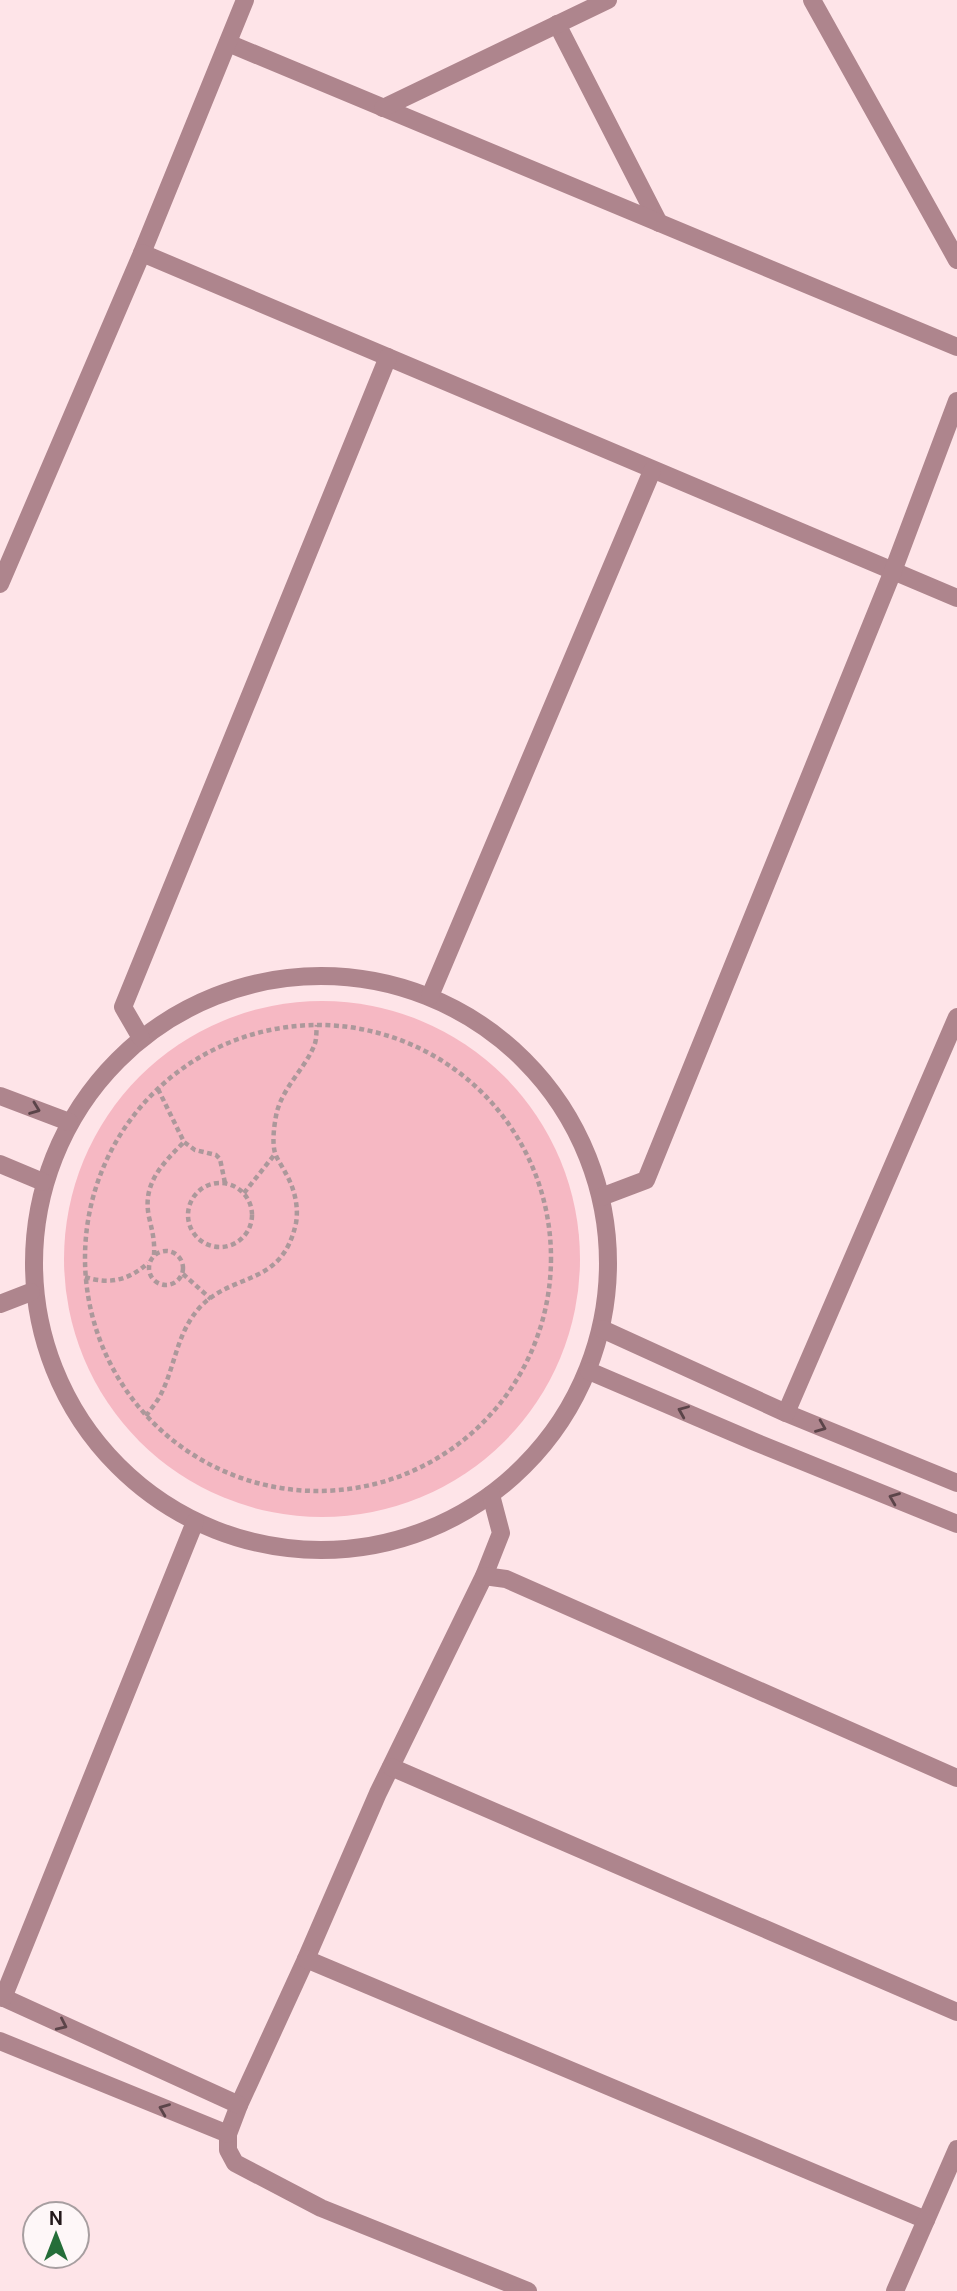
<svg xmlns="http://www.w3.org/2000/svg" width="957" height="2291" viewBox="0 0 957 2291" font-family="'DM Sans',sans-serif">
<rect width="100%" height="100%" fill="#fee4e8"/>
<!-- green -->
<circle fill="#f6b8c3" cx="322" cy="1259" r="258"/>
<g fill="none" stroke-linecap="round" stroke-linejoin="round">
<!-- path -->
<g stroke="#ac989b" stroke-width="4.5" stroke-dasharray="5 3.5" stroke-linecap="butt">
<circle cx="318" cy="1258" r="233"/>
<path d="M158 1089 184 1142 195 1150 216 1155 220 1159 225 1183"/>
<circle cx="220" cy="1215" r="32"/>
<path d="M244 1193 275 1154"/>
<circle cx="166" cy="1268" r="17"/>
<path d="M154 1255C155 1241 152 1230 149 1217 142 1184 162 1164 184 1142"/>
<path d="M183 1274 211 1299"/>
<path d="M85 1277C110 1285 129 1280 148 1263"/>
<path d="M146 1416C151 1409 157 1402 161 1394 176 1364 176 1334 200 1307 235 1271 282 1287 296 1223 299 1206 294 1187 285 1172 282 1166 277 1159 275 1153 272 1142 274 1127 276 1116 281 1089 304 1070 314 1046 317 1040 316 1031 317 1025"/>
</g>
<!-- minor -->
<g stroke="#ae858d" stroke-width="18">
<path d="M812 0 957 260"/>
<path d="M557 24 659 223"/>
<path d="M228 43 957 347"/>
<path d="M383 108 608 0"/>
<path d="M142 253 245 0"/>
<path d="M0 584 142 253 957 598"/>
<circle cx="321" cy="1263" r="287"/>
<path d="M430 996 652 471"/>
<path d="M141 1038 123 1007 388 357"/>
<path d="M0 1096 69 1122"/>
<path d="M0 1164 43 1182"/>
<path d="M601 1197 646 1180 893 571 957 401"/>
<path d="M0 1304 31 1292"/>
<path d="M602 1329 786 1413 957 1483"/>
<path d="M589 1371 755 1442 957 1524"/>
<path d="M786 1413 957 1017"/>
<path d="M491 1495 501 1533 484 1576 378 1793 306 1959 239 2105 228 2134V2150L235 2163 321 2208 528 2291"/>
<path d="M484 1576 506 1579 957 1778"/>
<path d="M391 1767 957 2012"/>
<path d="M306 1959 926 2220"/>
<path d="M0 1996 239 2105"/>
<path d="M3 1998 195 1522"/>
<path d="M0 2041 228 2134"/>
<path d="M895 2291 957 2149"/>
</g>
</g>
<!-- one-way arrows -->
<defs><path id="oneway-chevron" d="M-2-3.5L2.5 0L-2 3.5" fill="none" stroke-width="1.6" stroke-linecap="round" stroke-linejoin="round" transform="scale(1.75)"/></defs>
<g stroke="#5b4449">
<use href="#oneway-chevron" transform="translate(35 1109) rotate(21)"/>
<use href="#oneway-chevron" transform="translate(683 1411) rotate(-157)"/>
<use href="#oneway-chevron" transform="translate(821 1427) rotate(22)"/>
<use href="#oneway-chevron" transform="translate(894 1498) rotate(-158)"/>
<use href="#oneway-chevron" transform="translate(62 2025) rotate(25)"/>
<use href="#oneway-chevron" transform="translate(164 2109) rotate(-158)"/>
</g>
<!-- north arrow -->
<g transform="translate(56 2235)"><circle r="33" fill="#fef7f8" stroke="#a79ea0" stroke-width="2"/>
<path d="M0-5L12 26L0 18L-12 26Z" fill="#256d39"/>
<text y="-10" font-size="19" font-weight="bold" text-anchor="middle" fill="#24191b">N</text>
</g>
</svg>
